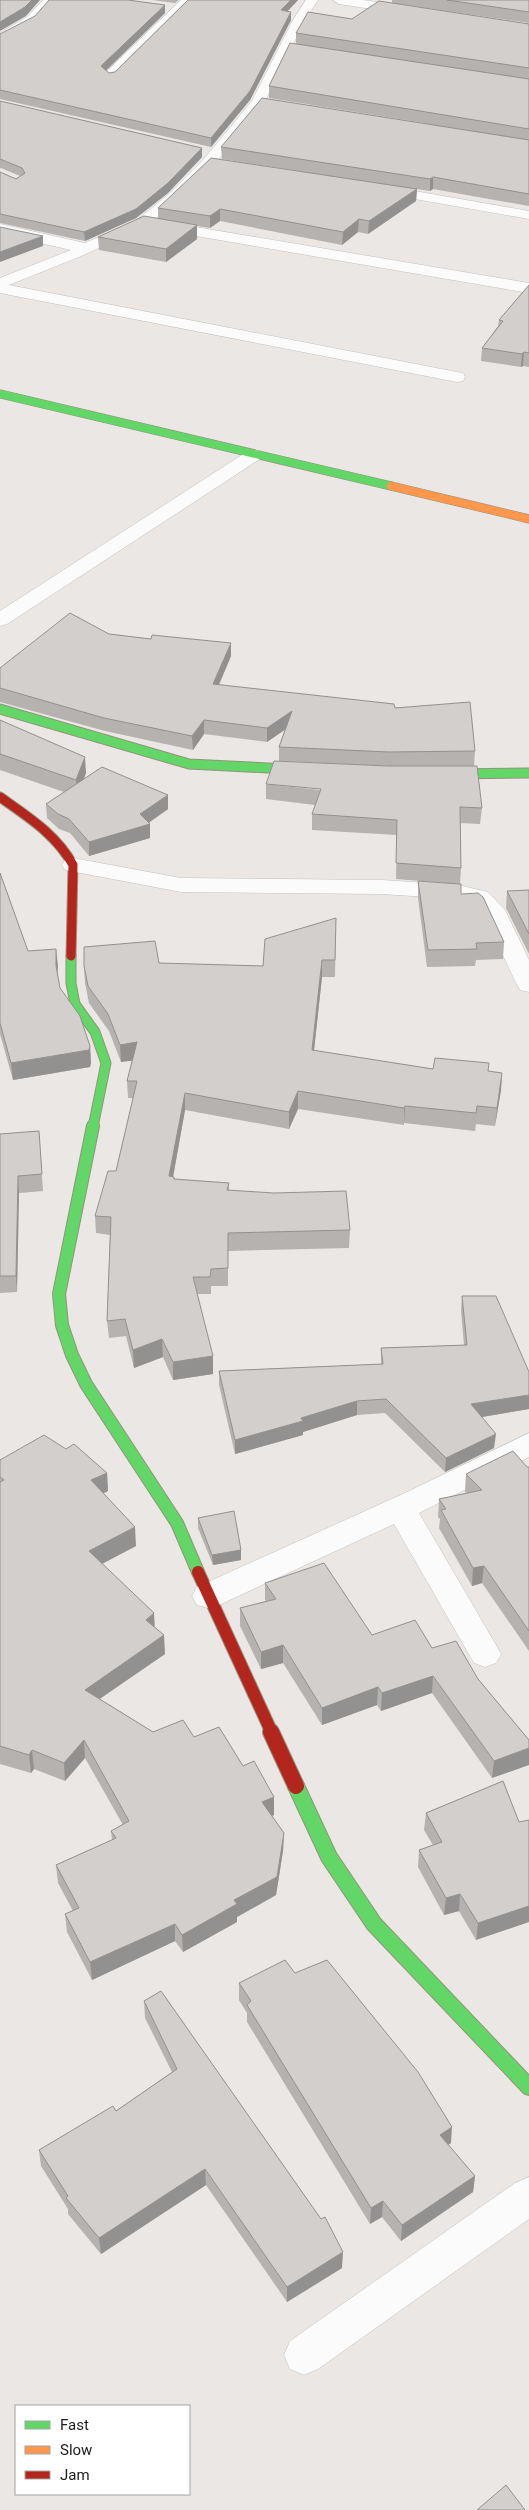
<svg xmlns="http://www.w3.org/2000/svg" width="529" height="2510" viewBox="0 0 529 2510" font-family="Roboto,sans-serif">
<rect width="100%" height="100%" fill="#eae7e4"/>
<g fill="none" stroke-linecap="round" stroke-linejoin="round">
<defs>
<g id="street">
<path d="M43 0H56L35 23 0 42V33L27 17Z"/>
<path d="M181 0H194L115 79H105L103 76 105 73Z"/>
<path d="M306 0H318L305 20 263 105 213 166 179 200 147 226 79 257 9 285 457 372 463 373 465 377 463 381 457 382 0 293V278L71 250 0 234V224L85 243 137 220 169 194 203 160 252 101 293 20Z"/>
<path d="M333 0H363L411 7 417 11 411 15 339 4Z"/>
<path d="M380 185 529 211V219L375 192 373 189 375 186Z"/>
<path d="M160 221 529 283V293L155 229 152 226Z"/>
<path d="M254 450 260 451 263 455 260 459 7 624 0 626V611L248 451Z"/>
<path d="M73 858 181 878 382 880 458 885 488 892 505 910 529 960V992L520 990 517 985 483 913 472 902 458 899 382 894 181 892 65 870 62 865 65 860Z"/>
<path d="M529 1433V1457L419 1513 496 1645 501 1654 496 1663 485 1667 474 1663 394 1524 219 1605 208 1608 197 1605 192 1596 197 1587 405 1493Z"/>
<path d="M529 2177V2219L318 2369 304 2375 290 2369 284 2355 290 2341 515 2183Z"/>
</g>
<path id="fast-far3" d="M0 394 391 486"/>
<g id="fast-far2">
<path d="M0 709 189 764 308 770"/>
<path d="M441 774 529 773"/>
<path d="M71 956V983L75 1004 95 1032 106 1063 93 1127"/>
</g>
<path id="fast-far1" d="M93 1126 59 1294 62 1325 72 1355 86 1384 177 1523 198 1572"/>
<path id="fast" d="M296 1786 329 1857 374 1924 529 2087"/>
<path id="slow" d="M391 486 529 519"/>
<path id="jam-far2" d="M0 797C28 817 56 834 73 865L71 956"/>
<path id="jam-far1" d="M198 1572 272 1733"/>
<path id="jam" d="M271 1732 296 1786"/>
</defs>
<!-- street casing -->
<use href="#street" stroke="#c3c2c0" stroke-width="1"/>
<!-- fast-far3 casing -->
<use href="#fast-far3" stroke="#95937c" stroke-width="9"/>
<!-- fast-far2 casing -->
<use href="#fast-far2" stroke="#95937c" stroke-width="11"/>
<!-- fast-far1 casing -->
<use href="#fast-far1" stroke="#95937c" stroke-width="14"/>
<!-- fast casing -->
<use href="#fast" stroke="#95937c" stroke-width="18"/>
<!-- slow casing -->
<use href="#slow" stroke="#95937c" stroke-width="9"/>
<!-- jam-far2 casing -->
<use href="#jam-far2" stroke="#95937c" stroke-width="11"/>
<!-- jam-far1 casing -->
<use href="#jam-far1" stroke="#95937c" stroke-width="14"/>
<!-- jam casing -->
<use href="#jam" stroke="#95937c" stroke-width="18"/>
<!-- street -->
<use href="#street" fill="#fcfbfb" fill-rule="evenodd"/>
<!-- fast-far3 -->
<use href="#fast-far3" stroke="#63d668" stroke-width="8"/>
<!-- fast-far2 -->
<use href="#fast-far2" stroke="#63d668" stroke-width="9"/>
<!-- fast-far1 -->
<use href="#fast-far1" stroke="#63d668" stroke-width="12"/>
<!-- fast -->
<use href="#fast" stroke="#63d668" stroke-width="16"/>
<!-- slow -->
<use href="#slow" stroke="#ff974d" stroke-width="8"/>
<!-- jam-far2 -->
<use href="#jam-far2" stroke="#b3261e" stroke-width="9"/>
<!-- jam-far1 -->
<use href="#jam-far1" stroke="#b3261e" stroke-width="12"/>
<!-- jam -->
<use href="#jam" stroke="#b3261e" stroke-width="16"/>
</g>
<!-- wall -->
<g fill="#b5b2b0">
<path d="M152 0H179L175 3Z"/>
<path d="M188 0H298L288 11 291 12V20L250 100 211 147 0 99V34L165 13 106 71 109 73 115 72Z"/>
<path d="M392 0H529V23L392 3Z"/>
<path d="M352 19 529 24V206L433 189 430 191 417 189 416 201 368 234 358 232 342 245 220 221 210 228 197 226V239L166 262 99 250 98 237 158 219V208L342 178 222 159 221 147 424 123 269 98V86L296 44V33Z"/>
<path d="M0 101 202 148V157L168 193 136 218 85 241 0 223V172L16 179 20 176 1 168 0 169Z"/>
<path d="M529 285V367L523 366 521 367 481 361 482 348 498 326 499 320Z"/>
<path d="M109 634 151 639 231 643V656L219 685 395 708 475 751 474 766H388L279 761V747L285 729 267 742 204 734 193 750 105 731 0 702V668Z"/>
<path d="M0 720 86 773 84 779 168 795V809L149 823 150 838 89 856 70 833 59 829 47 818 46 804 64 792 0 770Z"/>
<path d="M266 784 482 808 480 824 460 823 461 868 460 884 396 879 397 835 312 830V814L315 805 266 799Z"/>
<path d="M0 873 28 951 56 949 57 974 60 988 90 1046 91 1063 90 1067 13 1080 0 1034Z"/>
<path d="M418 881 461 894 504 942 503 959 476 960 475 966 427 967 418 898Z"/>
<path d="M529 890V954L506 908 507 891Z"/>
<path d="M336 918 335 977H322L314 1051 433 1069 488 1071 502 1073 501 1090 495 1126 476 1124 475 1131 404 1123V1125L298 1109 289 1129 185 1110 173 1177H174L175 1179 229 1183V1190L350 1230 349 1248 228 1251V1286H211V1294H197L213 1356V1374L173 1380 163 1357 134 1368 126 1336 109 1338 107 1321 110 1235 96 1233 95 1216 116 1171 133 1098H128L127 1081 132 1060 121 1062 109 1031 89 1003 85 983 84 966 159 963 263 966Z"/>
<path d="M39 1131 43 1191 19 1193 17 1292 0 1293V1134Z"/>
<path d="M462 1296 529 1372V1409L482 1417 494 1448 445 1472 385 1413 357 1415 303 1432V1435L235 1454 219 1385V1371L381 1364V1348L464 1345 461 1311Z"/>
<path d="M66 1449 107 1473 108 1491 103 1493 136 1546 102 1564 154 1613V1627L165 1654 100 1699 153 1732 194 1737 243 1766 274 1815 272 1816 284 1833 283 1851 276 1895 237 1917V1922L183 1952 175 1941 92 1980 67 1932 65 1914 73 1911 58 1883 56 1865 112 1840 111 1831 123 1825 85 1758 65 1781 34 1769 31 1773 0 1764V1460Z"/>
<path d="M529 1467V1651L482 1583 472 1586 439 1528 440 1519 438 1517 439 1499 467 1493 465 1492 466 1474Z"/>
<path d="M198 1518 241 1550V1560L213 1565 198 1528Z"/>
<path d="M265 1583 372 1635 432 1648 478 1679 529 1740 492 1778 432 1693 381 1711 377 1705 322 1725 283 1663 261 1669 240 1626V1608L266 1601 265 1600Z"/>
<path d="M503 1781 476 1940 459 1911 444 1915 418 1867 419 1850 433 1845 424 1830 426 1813Z"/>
<path d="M295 1973 451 2143 448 2145 475 2176 473 2192 401 2241 382 2217 370 2224 247 2022V2013L239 2000V1983Z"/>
<path d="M144 2001 342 2268 287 2302 206 2185 101 2254 68 2214V2209L41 2166 39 2150 116 2111 172 2072 145 2018Z"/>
</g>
<!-- shaded-wall -->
<g fill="#939190">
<path d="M32 0H40L26 16 0 31V22Z"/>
<path d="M291 0H298L281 18V10Z"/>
<path d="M165 5V13L101 75V66Z"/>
<path d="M291 12V20L250 100 211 147V138Z"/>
<path d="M202 148V157L168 193 136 218 85 241 84 232Z"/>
<path d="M433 177V189L430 191V179Z"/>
<path d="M417 189 416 201 368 234 369 221Z"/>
<path d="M220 209V221L210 228V216Z"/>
<path d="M359 219 358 232 342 245 343 232Z"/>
<path d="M197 225V239L166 262V249Z"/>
<path d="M43 236V246L0 262V252Z"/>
<path d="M524 352 523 366 521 367 522 354Z"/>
<path d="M231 643V656L213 698V684Z"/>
<path d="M292 711V725L267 742V728Z"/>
<path d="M204 720V734L193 750 192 736Z"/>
<path d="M85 757 86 773 77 796 76 780Z"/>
<path d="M168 795V809L145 825 150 824V838L89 856V842L140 814Z"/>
<path d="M56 949 58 966 57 983 56 966Z"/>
<path d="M322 960V977L312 1068V1050Z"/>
<path d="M137 1042 138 1060 121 1062 120 1045Z"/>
<path d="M90 1046 91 1063 90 1067 13 1080 11 1063Z"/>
<path d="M502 1073 501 1090 495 1126 497 1108Z"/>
<path d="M298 1091V1109L289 1129V1112Z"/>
<path d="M185 1093V1110L170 1194 169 1176Z"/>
<path d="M405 1106 404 1123V1125V1108Z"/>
<path d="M18 1176 19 1193 17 1292 16 1276Z"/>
<path d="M162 1339 163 1357 134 1368 133 1350Z"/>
<path d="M213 1356V1374L173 1380V1362Z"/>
<path d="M529 1395V1409L470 1419 471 1404Z"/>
<path d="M357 1401V1415L303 1432V1435L235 1454V1440L301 1418Z"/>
<path d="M496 1434 494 1448 445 1472 446 1458Z"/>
<path d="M107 1473 108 1491 92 1499 91 1480Z"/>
<path d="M135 1527 136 1546 90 1570 89 1551Z"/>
<path d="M241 1550V1560L213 1565 212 1555Z"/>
<path d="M484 1566 482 1583 472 1586 473 1568Z"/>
<path d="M154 1613 155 1632 146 1620Z"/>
<path d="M164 1635 165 1654 86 1708 85 1690Z"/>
<path d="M283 1645V1663L261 1669V1652Z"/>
<path d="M433 1676 432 1693 381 1711 382 1693Z"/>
<path d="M378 1687 377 1705 322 1725V1708Z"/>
<path d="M84 1740 85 1758 65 1781 64 1763Z"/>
<path d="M529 1748V1765L492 1778 494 1761Z"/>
<path d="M32 1750 34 1769 31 1773 29 1755Z"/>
<path d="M274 1797V1815L262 1820V1802Z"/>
<path d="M284 1833 283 1851 276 1895 237 1917V1922L183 1952 182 1935 234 1900Z"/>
<path d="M460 1894 459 1911 444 1915 446 1898Z"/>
<path d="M529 1906V1922L476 1940 478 1923Z"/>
<path d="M175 1924V1941L92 1980 90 1962Z"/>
<path d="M452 2127 451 2143 438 2151 440 2135Z"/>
<path d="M205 2169 206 2185 101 2254 99 2238Z"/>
<path d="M475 2176 473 2192 401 2241 402 2225Z"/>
<path d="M383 2201 382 2217 370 2224 371 2208Z"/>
<path d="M343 2252 342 2268 287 2302V2287Z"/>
</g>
<!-- building -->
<g fill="#d2cfcd" stroke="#939190">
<path d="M0 0H32L25 7 0 22Z"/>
<path d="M49 0H128L165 5 101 66 109 73 115 72 188 0H291L281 10 291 12 250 91 211 138 0 90V34L35 16Z"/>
<path d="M447 0H529V12Z"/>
<path d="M379 1 529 24V68L296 33 308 12 352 19Z"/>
<path d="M290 43 529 79V129L269 86Z"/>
<path d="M262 98 529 140V194L433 177 430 179 221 147Z"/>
<path d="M0 101 202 148 168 183 136 209 84 232 0 214V172L16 179 25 173 22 168 0 159Z"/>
<path d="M211 158 417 189 369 221 359 219 343 232 220 209 210 216 158 208Z"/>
<path d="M144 216 197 225 166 249 98 237Z"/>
<path d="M0 227 43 236 0 252Z"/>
<path d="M529 285V353L524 352 522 354 482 348 503 321 499 320Z"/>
<path d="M70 613 109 634 151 639 152 635 231 643 213 684 394 704 395 708 470 702 475 751 389 752 279 747 292 711 267 728 204 720 192 736 104 718 0 688V668Z"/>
<path d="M0 720 85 757 76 780 0 754Z"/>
<path d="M274 761 389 766H477L482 808 460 807 461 868 396 863 397 820 312 814 321 789 266 784Z"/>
<path d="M102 767 168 795 140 814 150 824 89 842 69 819 58 814 46 804Z"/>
<path d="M0 873 28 951 56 949V966L60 988 80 1016 90 1046 89 1050 11 1063 0 1023Z"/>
<path d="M418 881 459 884H461V894L478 893 483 897 504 942 476 943 477 949 428 950Z"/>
<path d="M529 890V934L507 891Z"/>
<path d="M336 918 335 960H322L312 1050 433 1069 435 1058 489 1063 488 1071 502 1073 497 1108 477 1106 476 1113 405 1106 404 1108 298 1091 289 1112 185 1093 169 1176 174 1177V1179L229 1183 227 1190 274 1193 346 1191 350 1230 228 1233V1268L211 1269 210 1277H193L213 1356 173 1362 162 1339 133 1350 125 1319 107 1321 111 1217 95 1216 108 1171H116L137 1081H127L137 1042 120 1045 108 1014 88 986 84 966V947L155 941 159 963 263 966 265 939Z"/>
<path d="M39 1131 42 1174 18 1176 16 1276H0V1134Z"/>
<path d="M462 1296H496L529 1372V1395L471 1404 496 1434 446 1458 386 1399 357 1401 301 1418 303 1421 235 1440 219 1371 383 1364 381 1348 467 1345Z"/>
<path d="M44 1435 66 1449 74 1444 107 1473 91 1480 135 1527 89 1551 154 1613 146 1620 164 1635 85 1690 153 1732 183 1720 194 1737 219 1727 243 1766 254 1761 274 1797 262 1802 284 1833 277 1877 234 1900 237 1904 182 1935 175 1924 90 1962 65 1914 79 1908 56 1865 116 1838 111 1831 129 1821 84 1740 64 1763 32 1750 29 1755 0 1746V1482L4 1480 0 1477V1460Z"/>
<path d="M513 1451 527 1467H529V1631L484 1566 473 1568 441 1510 446 1509 439 1499 482 1490 466 1474Z"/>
<path d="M234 1511 241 1550 212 1555 198 1518Z"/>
<path d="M324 1563 372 1635 415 1620 432 1648 456 1641 478 1679 529 1740V1748L494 1761 433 1676 382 1693 378 1687 322 1708 283 1645 261 1652 240 1608 276 1599 265 1583Z"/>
<path d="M503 1781 519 1822 529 1820V1906L478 1923 460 1894 446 1898 419 1850 442 1842 426 1813Z"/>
<path d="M285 1960 295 1973 327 1960 418 2072 452 2127 440 2135 475 2176 402 2225 383 2201 371 2208 247 2005 251 2001 239 1983Z"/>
<path d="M161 1991 321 2219 325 2217 343 2252 287 2287 205 2169 99 2238 66 2198 68 2196 39 2150 113 2106 116 2111 177 2069 144 2001Z"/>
<path d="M506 2485 525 2510H477Z"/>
</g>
<!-- legend -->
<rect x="15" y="2405" width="175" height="90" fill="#ffffff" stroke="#a4a4a4"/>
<rect x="25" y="2421" width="25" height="8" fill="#63d668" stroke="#a4a4a4"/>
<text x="60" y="2430" font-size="15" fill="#1c1c1c">Fast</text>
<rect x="25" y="2446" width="25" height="8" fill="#ff974d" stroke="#a4a4a4"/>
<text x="60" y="2455" font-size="15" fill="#1c1c1c">Slow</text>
<rect x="25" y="2471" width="25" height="8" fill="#b3261e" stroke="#a4a4a4"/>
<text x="60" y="2480" font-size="15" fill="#1c1c1c">Jam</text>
</svg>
